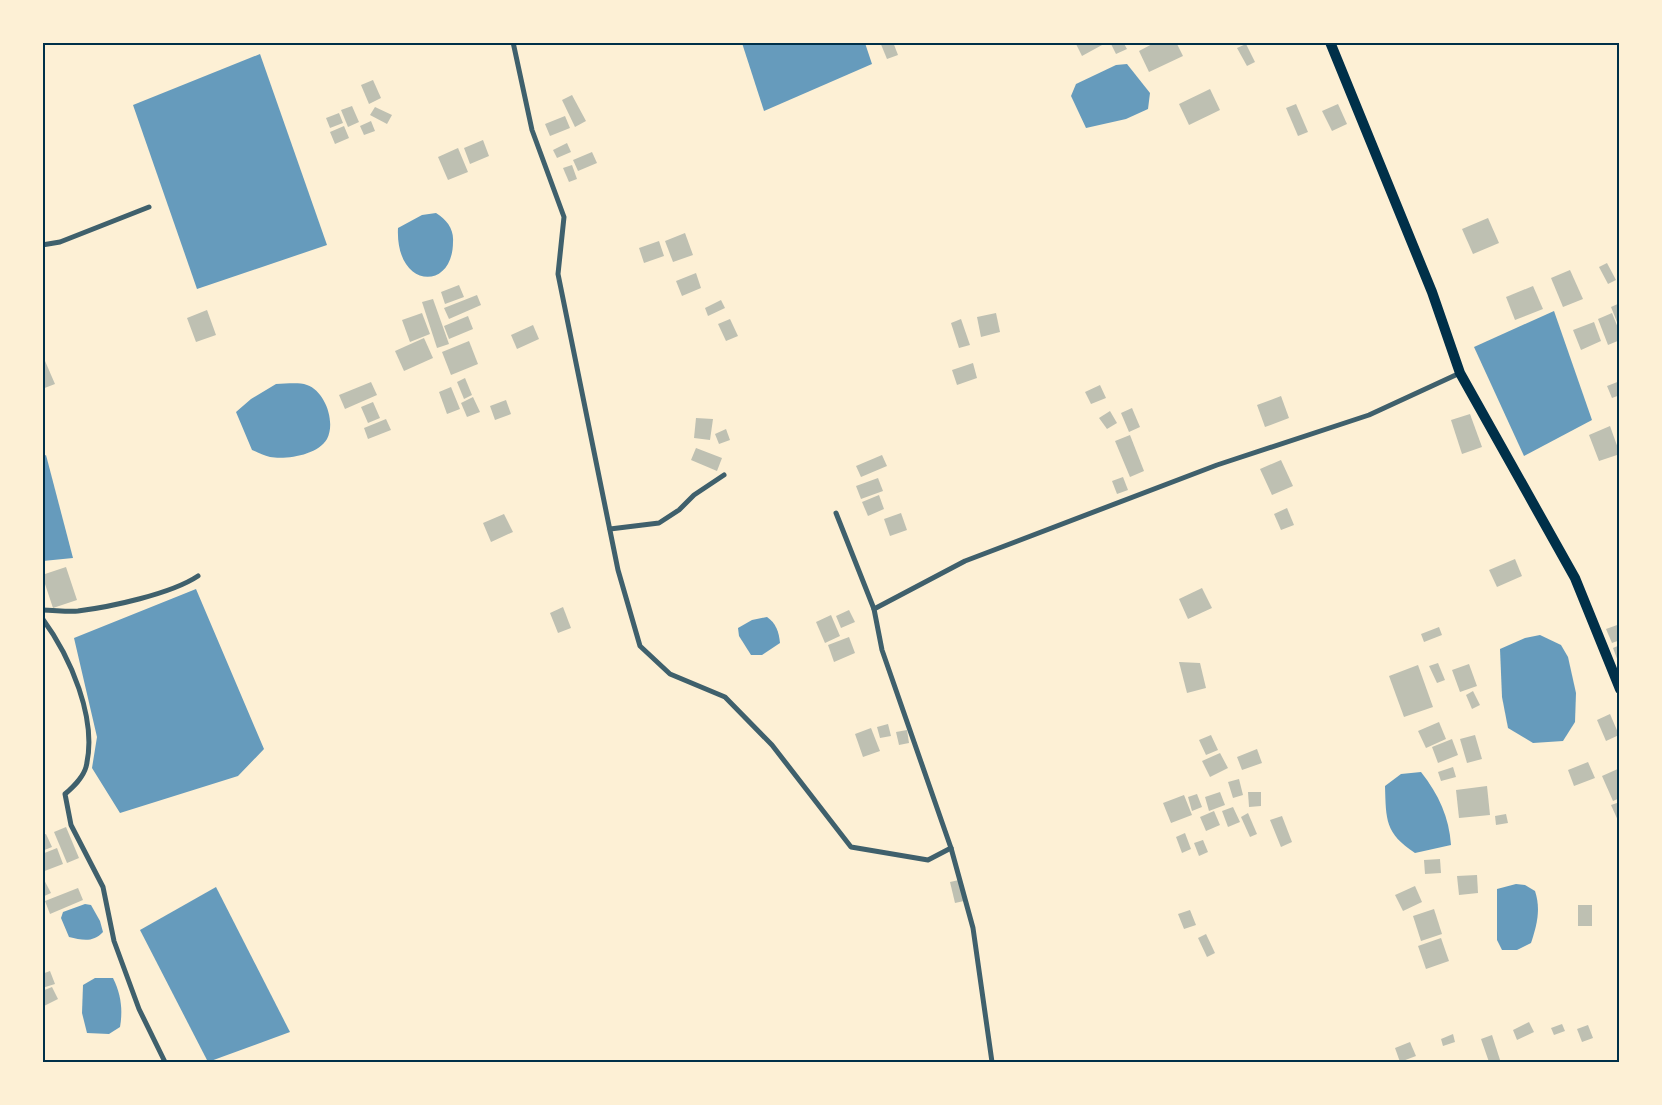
<svg xmlns="http://www.w3.org/2000/svg" width="1662" height="1105" viewBox="0 0 1662 1105" font-family="'Source Sans 3',sans-serif">
<rect width="100%" height="100%" fill="#fdf0d5"/>
<!-- water -->
<g fill="#669bbc">
<path d="M742 43H865L872 64 764 111Z"/>
<path d="M260 54 327 245 197 289 133 105Z"/>
<path d="M1127 64 1150 93 1148 109 1126 119 1086 128 1071 96 1076 84 1116 65Z"/>
<path d="M436 213C447 220 454 229 453 242 453 292 395 289 398 228L422 215Z"/>
<path d="M1554 311 1592 420 1524 456 1474 347Z"/>
<path d="M276 384C286 384 298 382 307 385 325 391 336 422 327 439 318 455 286 460 270 457 264 456 257 452 252 450L236 412 251 399Z"/>
<path d="M46 455 73 558 43 561 42 457Z"/>
<path d="M196 589 264 749 238 776 120 813 92 768 97 737 74 638Z"/>
<path d="M767 617C776 623 779 632 780 643L762 655H751L739 636 738 628 752 620Z"/>
<path d="M1540 635 1561 645 1568 657 1576 693 1575 722 1563 741 1533 743 1508 728 1502 697 1500 649 1525 638Z"/>
<path d="M1421 772C1439 795 1449 817 1451 845L1415 853C1385 833 1386 820 1385 786L1401 774Z"/>
<path d="M1516 884 1525 885 1535 891C1541 909 1537 925 1531 943L1517 950H1502L1497 940V889Z"/>
<path d="M216 887 290 1032 208 1062 140 930Z"/>
<path d="M85 904 91 905 100 921 103 932C93 943 82 940 69 937L61 918 63 912Z"/>
<path d="M95 978H113C121 994 123 1010 120 1027L109 1034 87 1033 82 1013 83 985Z"/>
</g>
<!-- building -->
<g fill="#bec0b2">
<path d="M880 42H893L898 55 887 59Z"/>
<path d="M1075 42H1100L1102 45 1082 56Z"/>
<path d="M1110 42H1123L1127 49 1116 54Z"/>
<path d="M1156 42H1176L1183 56 1149 72 1139 51Z"/>
<path d="M1246 44 1255 62 1247 66 1237 48Z"/>
<path d="M373 80 381 98 369 104 361 85Z"/>
<path d="M1210 89 1220 110 1189 125 1179 104Z"/>
<path d="M572 95 586 121 575 127 562 100Z"/>
<path d="M1296 104 1308 132 1298 136 1286 108Z"/>
<path d="M1338 104 1347 124 1332 131 1322 111Z"/>
<path d="M352 106 359 122 348 127 341 110Z"/>
<path d="M375 107 392 115 387 124 370 115Z"/>
<path d="M339 113 343 123 330 128 326 118Z"/>
<path d="M565 116 570 128 550 136 545 124Z"/>
<path d="M371 121 375 131 364 135 360 126Z"/>
<path d="M344 126 349 138 335 144 330 132Z"/>
<path d="M483 140 489 156 470 164 464 148Z"/>
<path d="M567 143 571 152 557 158 553 150Z"/>
<path d="M458 148 468 172 448 180 438 157Z"/>
<path d="M592 152 597 163 578 171 573 160Z"/>
<path d="M572 165 577 179 569 182 563 168Z"/>
<path d="M1488 218 1499 243 1473 254 1462 229Z"/>
<path d="M685 233 693 255 673 262 665 241Z"/>
<path d="M659 241 664 256 644 263 639 248Z"/>
<path d="M1607 263 1616 280 1608 284 1599 267Z"/>
<path d="M1570 270 1583 299 1563 307 1551 278Z"/>
<path d="M696 273 701 288 682 296 676 281Z"/>
<path d="M459 285 464 297 445 304 441 292Z"/>
<path d="M1533 286 1543 309 1515 320 1506 297Z"/>
<path d="M477 295 481 305 449 319 444 308Z"/>
<path d="M433 299 449 344 437 348 422 302Z"/>
<path d="M721 300 725 308 708 316 705 308Z"/>
<path d="M1620 303V327H1619L1611 307Z"/>
<path d="M207 310 216 335 196 342 187 318Z"/>
<path d="M422 313 430 334 410 342 402 320Z"/>
<path d="M996 313 1000 332 981 337 977 317Z"/>
<path d="M1612 313 1620 333V340L1608 345 1598 319Z"/>
<path d="M468 316 473 329 449 339 444 326Z"/>
<path d="M730 319 738 336 726 341 718 324Z"/>
<path d="M961 319 970 345 959 348 951 323Z"/>
<path d="M1594 322 1601 341 1581 350 1573 330Z"/>
<path d="M533 325 539 339 517 349 511 335Z"/>
<path d="M424 338 433 358 404 371 395 351Z"/>
<path d="M469 341 478 364 451 375 442 352Z"/>
<path d="M45 361 55 384 42 389V363Z"/>
<path d="M973 363 977 378 957 385 952 370Z"/>
<path d="M465 378 472 395 464 399 457 382Z"/>
<path d="M1620 381V395L1612 398 1607 386Z"/>
<path d="M371 382 377 395 345 409 339 395Z"/>
<path d="M1100 385 1106 398 1091 404 1085 392Z"/>
<path d="M451 387 460 409 447 414 439 392Z"/>
<path d="M1281 396 1289 418 1265 427 1257 405Z"/>
<path d="M473 397 480 412 467 417 461 403Z"/>
<path d="M506 400 511 414 495 420 490 406Z"/>
<path d="M373 402 380 418 368 423 361 407Z"/>
<path d="M1132 408 1140 427 1129 432 1121 413Z"/>
<path d="M1110 411 1117 423 1107 429 1099 418Z"/>
<path d="M1470 414 1482 447 1462 454 1451 420Z"/>
<path d="M696 418 713 419 710 440 694 438Z"/>
<path d="M386 419 391 430 368 439 364 428Z"/>
<path d="M1610 426 1620 454 1599 461 1589 435Z"/>
<path d="M726 429 730 440 719 444 715 434Z"/>
<path d="M1130 435 1144 471 1130 477 1115 441Z"/>
<path d="M696 448 722 458 717 471 691 460Z"/>
<path d="M882 455 887 466 861 477 856 466Z"/>
<path d="M1281 460 1293 486 1272 495 1260 469Z"/>
<path d="M1123 477 1128 490 1117 494 1112 481Z"/>
<path d="M878 478 883 491 861 499 856 486Z"/>
<path d="M879 495 884 509 868 516 862 502Z"/>
<path d="M1287 508 1294 525 1281 530 1274 514Z"/>
<path d="M901 513 907 530 890 536 884 519Z"/>
<path d="M504 514 513 532 491 542 483 523Z"/>
<path d="M1515 559 1522 576 1497 587 1489 570Z"/>
<path d="M66 567 77 600 53 608 42 575Z"/>
<path d="M1202 588 1212 608 1188 619 1179 599Z"/>
<path d="M563 607 571 628 558 633 550 613Z"/>
<path d="M849 610 855 622 841 628 836 616Z"/>
<path d="M831 615 840 636 825 643 816 622Z"/>
<path d="M1620 624V640L1612 643 1606 629Z"/>
<path d="M1439 627 1442 635 1424 642 1421 634Z"/>
<path d="M849 637 855 653 834 662 828 645Z"/>
<path d="M1620 645V664H1619L1613 648Z"/>
<path d="M1179 662 1200 663 1206 688 1187 693Z"/>
<path d="M1438 663 1445 680 1437 683 1429 666Z"/>
<path d="M1469 664 1477 686 1460 692 1452 670Z"/>
<path d="M1418 665 1433 707 1404 717 1389 676Z"/>
<path d="M1473 691 1480 705 1472 709 1466 695Z"/>
<path d="M1610 714 1619 735 1606 741 1597 720Z"/>
<path d="M1439 722 1446 739 1426 748 1418 731Z"/>
<path d="M888 724 891 736 880 738 877 727Z"/>
<path d="M871 728 880 751 863 757 855 734Z"/>
<path d="M907 730 909 743 899 745 896 732Z"/>
<path d="M1211 735 1218 750 1206 755 1199 740Z"/>
<path d="M1475 735 1482 759 1467 763 1460 739Z"/>
<path d="M1452 739 1458 755 1438 763 1432 747Z"/>
<path d="M1257 749 1262 763 1242 770 1237 757Z"/>
<path d="M1220 753 1228 768 1210 777 1202 761Z"/>
<path d="M1588 762 1595 778 1574 786 1568 770Z"/>
<path d="M1453 767 1456 777 1441 781 1438 772Z"/>
<path d="M1620 768V798L1613 801 1602 776Z"/>
<path d="M1239 779 1243 795 1233 798 1228 782Z"/>
<path d="M1487 786 1490 815 1459 818 1456 790Z"/>
<path d="M1220 792 1225 805 1209 811 1205 797Z"/>
<path d="M1248 792H1261V806L1249 807Z"/>
<path d="M1197 794 1202 807 1192 811 1188 797Z"/>
<path d="M1184 795 1192 815 1171 823 1163 803Z"/>
<path d="M1620 802V825L1611 805Z"/>
<path d="M1233 807 1240 822 1228 827 1222 811Z"/>
<path d="M1214 811 1220 825 1206 831 1200 817Z"/>
<path d="M1248 813 1257 834 1250 837 1241 817Z"/>
<path d="M1506 814 1508 823 1496 825 1495 816Z"/>
<path d="M1282 816 1292 842 1281 847 1270 820Z"/>
<path d="M66 827 79 858 67 863 54 832Z"/>
<path d="M1185 833 1191 849 1182 853 1176 837Z"/>
<path d="M46 834 52 847 42 851V835Z"/>
<path d="M1203 840 1208 852 1199 856 1194 843Z"/>
<path d="M57 848 63 864 42 872V854Z"/>
<path d="M1440 859 1441 873 1425 874 1424 860Z"/>
<path d="M1477 875 1478 893 1459 895 1457 876Z"/>
<path d="M42 876 51 893 42 897Z"/>
<path d="M959 880 964 901 955 903 950 882Z"/>
<path d="M1415 886 1422 902 1403 911 1395 895Z"/>
<path d="M78 888 83 900 50 914 45 901Z"/>
<rect x="1578" y="905" width="14" height="21"/>
<path d="M1434 909 1442 934 1421 941 1413 916Z"/>
<path d="M1190 910 1196 925 1184 929 1178 914Z"/>
<path d="M1206 934 1215 953 1207 957 1198 938Z"/>
<path d="M1441 938 1449 961 1426 969 1418 946Z"/>
<path d="M50 971 55 984 42 988V974Z"/>
<path d="M52 987 58 999 42 1007V991Z"/>
<path d="M1529 1022 1534 1032 1517 1040 1513 1030Z"/>
<path d="M1562 1024 1565 1031 1554 1035 1551 1028Z"/>
<path d="M1588 1025 1593 1038 1582 1042 1577 1029Z"/>
<path d="M1453 1034 1455 1042 1443 1046 1441 1039Z"/>
<path d="M1492 1035 1500 1060 1489 1062 1481 1039Z"/>
<path d="M1410 1042 1416 1056 1400 1062 1395 1048Z"/>
</g>
<g fill="none" stroke-linecap="round" stroke-linejoin="round">
<!-- minor -->
<g stroke="#3f606c" stroke-width="5">
<path d="M513 42 532 130 564 217 558 274 618 570 640 646 670 674 725 697 772 745 851 847 928 860 951 848"/>
<path d="M42 245 60 242 149 207"/>
<path d="M836 513 874 609 882 650 951 848 973 928 992 1062"/>
<path d="M610 529 659 523 679 510 694 495 724 475"/>
<path d="M874 609 965 561 1217 465 1369 415 1460 373"/>
<path d="M42 610C54 610 67 612 78 611 110 607 171 594 198 576"/>
<path d="M42 618C70 656 98 719 86 767 83 778 73 787 65 794L71 825 103 887 114 941 139 1009 165 1062"/>
</g>
<!-- trunk -->
<path stroke="#003049" stroke-width="10" d="M1330 42 1432 292 1460 373 1575 578 1620 689"/>
</g>
<!-- border -->
<rect width="1662" height="1105" fill="none" stroke="#fdf0d5" stroke-width="88"/>
<rect x="44" y="44" width="1574" height="1017" fill="none" stroke="#003049" stroke-width="2"/>
</svg>
